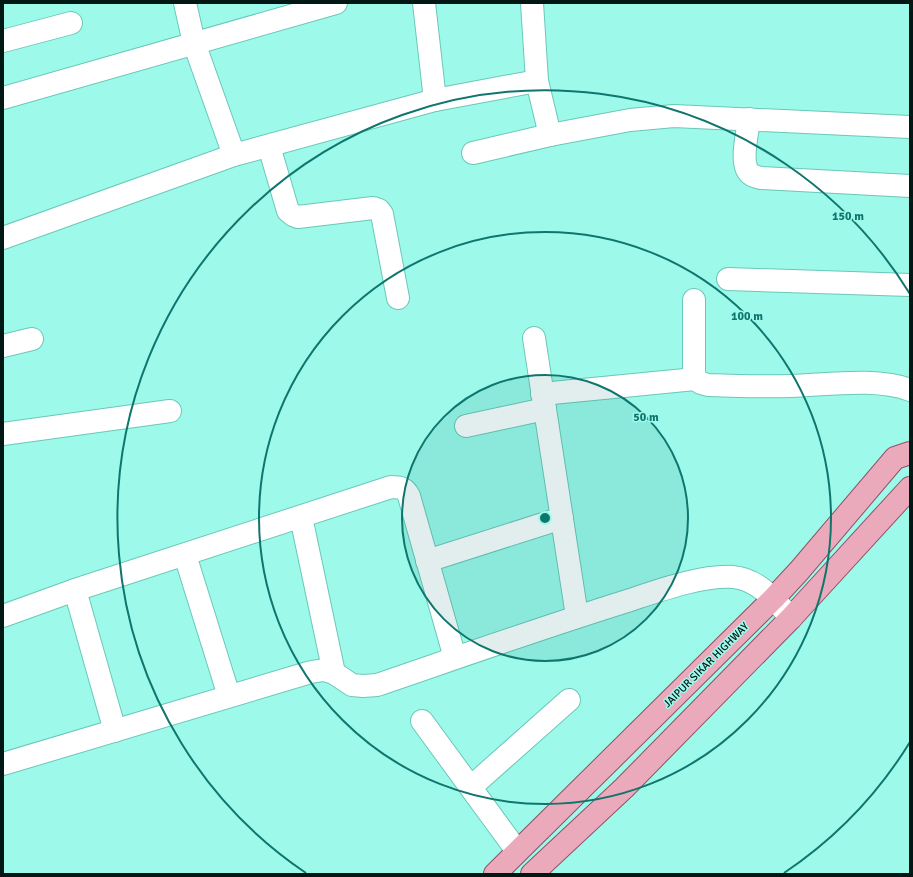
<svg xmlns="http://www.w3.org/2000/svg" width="913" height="877" viewBox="0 0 913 877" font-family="Signika,sans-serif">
<rect width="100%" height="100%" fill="#9dfaeb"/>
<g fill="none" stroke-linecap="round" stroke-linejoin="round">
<defs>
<g id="minor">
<path d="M185 3 194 43 234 155"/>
<path d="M424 3 435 100"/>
<path d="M532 3 537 81 550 135"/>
<path d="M3 41 71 23"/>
<path d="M3 98 336 3"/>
<path d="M749 119C748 132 738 168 752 175 755 177 758 177 761 178L910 186"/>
<path d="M269 146 288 211 293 215 298 217 373 208 379 210 382 214 398 298"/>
<path d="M473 153 550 135 630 120 674 116 910 127"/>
<path d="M3 238 234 155 435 100 537 81"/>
<path d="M728 279 910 285"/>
<path d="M694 300V371L695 379 701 383 708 385C735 386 763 387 791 386 826 385 878 377 910 390"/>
<path d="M534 338 577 616"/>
<path d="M3 346 32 339"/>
<path d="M542 394 695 379"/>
<path d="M466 426 545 409"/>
<path d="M3 434 170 411"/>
<path d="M301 517 334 673"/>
<path d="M185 555 229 696"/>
<path d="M427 561 562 518"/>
<path d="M75 590 115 731"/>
<path d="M3 616 75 590 391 487C400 487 405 488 409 496L455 658"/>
<path d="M422 721 517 851"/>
<path d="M3 764 311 672 324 670 334 673 352 685 363 686 377 685C459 657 541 628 624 602 655 592 700 575 733 577 758 579 775 600 791 618"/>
<path d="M471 787 569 700"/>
</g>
<g id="major">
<path d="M495 874 774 598 799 571 895 458 910 453"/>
<path d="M532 874 624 788 791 618 910 488"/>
</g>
</defs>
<!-- minor casing -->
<use href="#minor" stroke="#6bc7b9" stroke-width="24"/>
<!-- major casing -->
<use href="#major" stroke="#905264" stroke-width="24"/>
<!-- minor -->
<use href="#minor" stroke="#fff" stroke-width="22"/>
<!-- major -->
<use href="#major" stroke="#ebaabc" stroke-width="22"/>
</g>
<!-- distance rings -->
<circle cx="545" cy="518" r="143" fill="#0f766e" fill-opacity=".12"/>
<g fill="none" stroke="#0f766e" stroke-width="2">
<circle cx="545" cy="518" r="143"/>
<circle cx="545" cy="518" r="286"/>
<path d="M910 742A428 428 0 0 1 784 873M306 873A428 428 0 1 1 910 294"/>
</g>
<g text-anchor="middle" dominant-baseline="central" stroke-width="3" stroke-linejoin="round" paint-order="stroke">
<!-- street labels -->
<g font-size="11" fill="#001713" stroke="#9dfaeb">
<text transform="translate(706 665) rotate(-45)">JAIPUR SIKAR HIGHWAY</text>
</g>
</g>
<circle cx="545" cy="518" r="6" fill="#0f766e" stroke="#9dfaeb" stroke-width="2"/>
<g font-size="12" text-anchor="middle" font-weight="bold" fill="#0f766e" stroke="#9dfaeb" stroke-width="3" stroke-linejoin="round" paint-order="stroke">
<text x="848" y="220">150 m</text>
<text x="747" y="320">100 m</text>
<text x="646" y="421">50 m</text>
</g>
<!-- border -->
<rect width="913" height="877" fill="none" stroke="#001713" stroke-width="8"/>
</svg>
